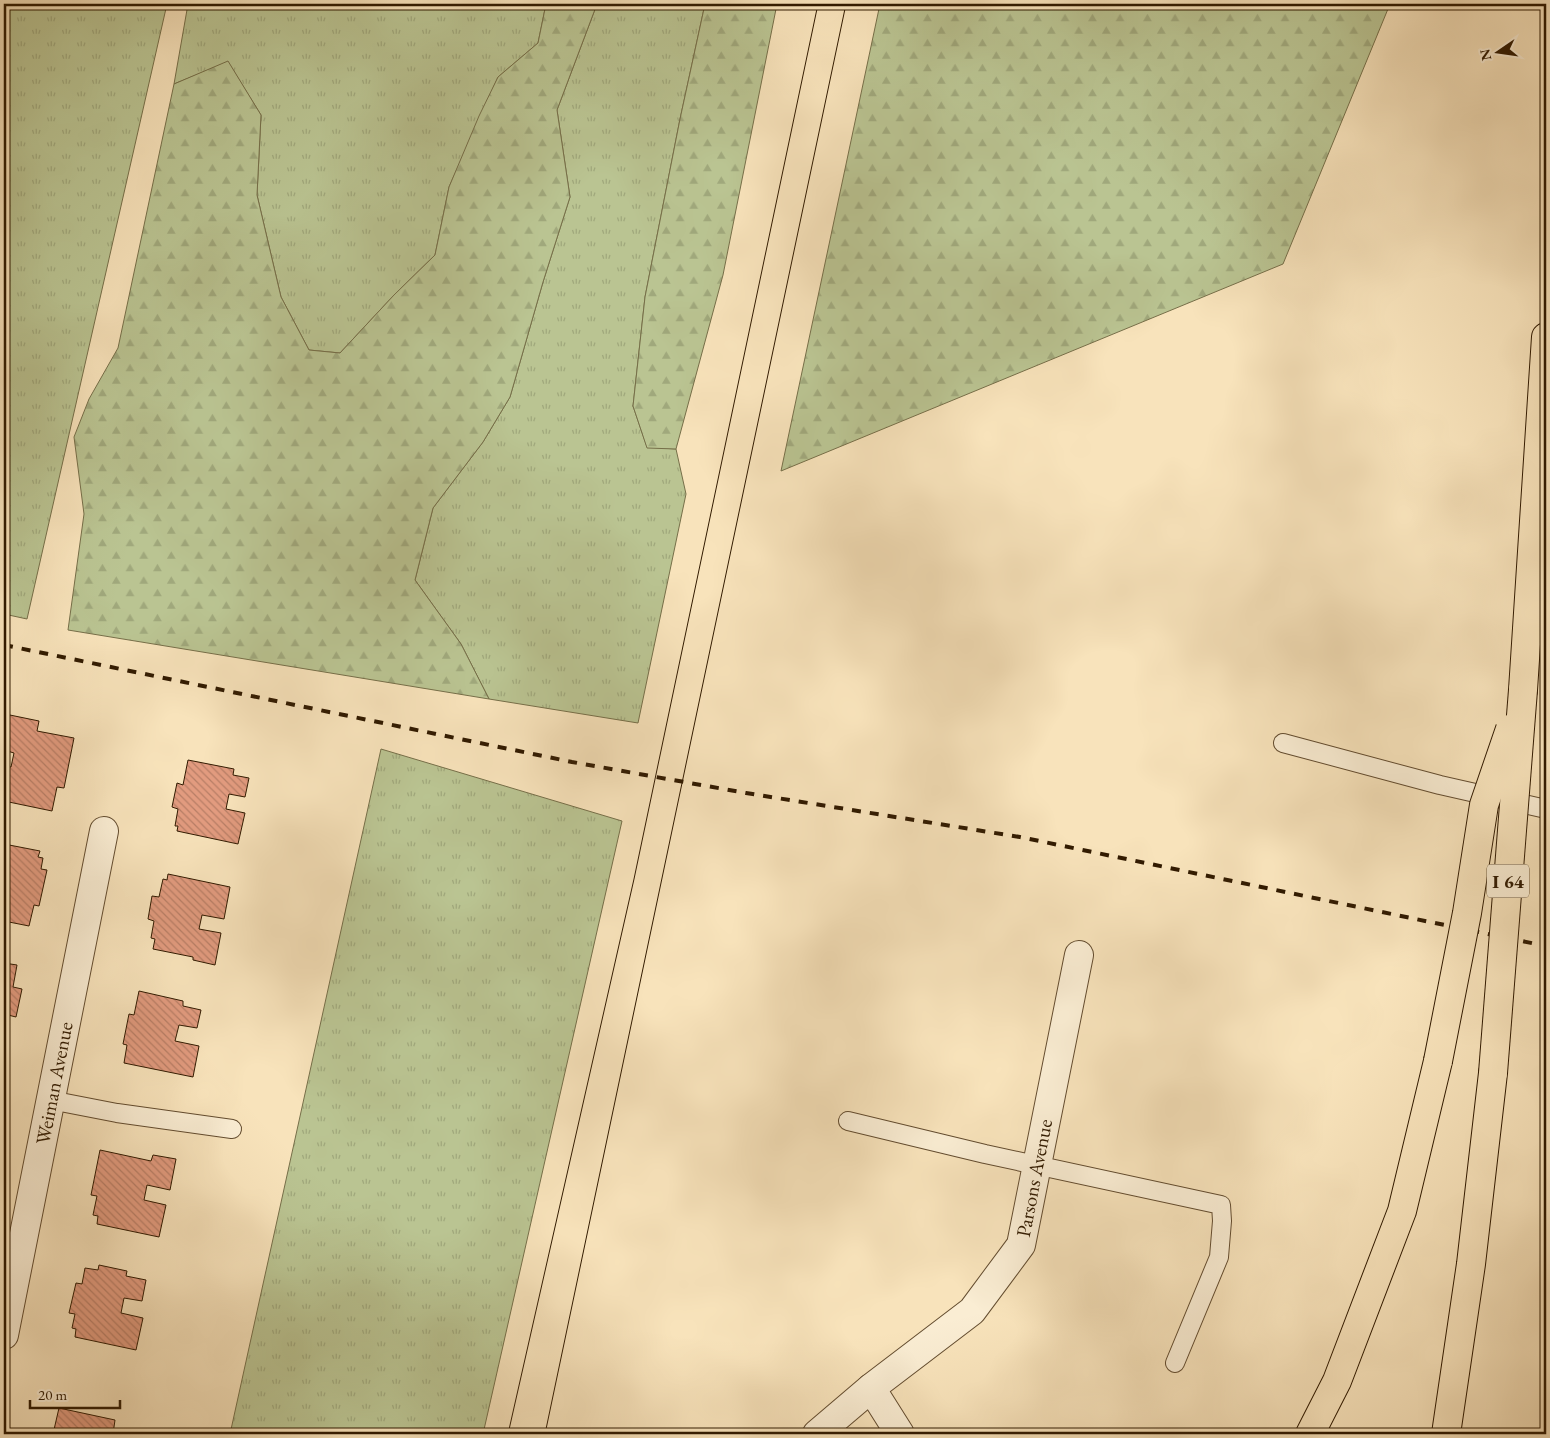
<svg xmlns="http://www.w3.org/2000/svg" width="1550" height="1438" viewBox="0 0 1550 1438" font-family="'EB Garamond',serif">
<defs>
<pattern id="grass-tufts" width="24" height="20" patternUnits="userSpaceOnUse" patternTransform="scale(1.25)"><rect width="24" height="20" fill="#bac492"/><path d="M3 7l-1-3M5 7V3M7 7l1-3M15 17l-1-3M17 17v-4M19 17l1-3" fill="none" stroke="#a0a87c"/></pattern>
<pattern id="forest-firs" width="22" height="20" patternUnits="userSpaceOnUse" patternTransform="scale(1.25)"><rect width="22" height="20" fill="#bac492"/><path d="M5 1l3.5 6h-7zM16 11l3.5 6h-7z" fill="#a0a87c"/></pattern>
<pattern id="building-back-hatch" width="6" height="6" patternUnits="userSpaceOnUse" patternTransform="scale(1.25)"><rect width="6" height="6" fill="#e29b7f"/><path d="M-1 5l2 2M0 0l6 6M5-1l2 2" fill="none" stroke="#b87e66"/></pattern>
</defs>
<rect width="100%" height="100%" fill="#f8e3bb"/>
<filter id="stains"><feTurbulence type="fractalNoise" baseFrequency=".004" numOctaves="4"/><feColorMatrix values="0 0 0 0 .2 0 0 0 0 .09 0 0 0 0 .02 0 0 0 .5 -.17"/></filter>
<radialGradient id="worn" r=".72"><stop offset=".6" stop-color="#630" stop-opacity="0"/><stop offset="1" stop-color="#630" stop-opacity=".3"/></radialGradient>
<!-- grass -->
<g fill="url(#grass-tufts)" stroke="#766f49">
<path d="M4 4H167L27 619 4 614Z"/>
<path d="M188 4H546L538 43 498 77 449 187 435 255 394 295 340 353 309 350 281 297 257 195 261 115 228 62 174 84Z"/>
<path d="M597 4H705L680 119 645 297 633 406 647 447 676 449 686 494 638 723 489 699 461 644 415 580 433 508 483 442 510 397 543 282 570 197 557 110Z"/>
<path d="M381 749 622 821 483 1434H230Z"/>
</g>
<!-- forest -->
<g fill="url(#forest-firs)" stroke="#766f49">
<path d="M546 4H597L557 110 570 197 543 282 510 397 483 442 433 508 415 580 461 644 489 699 68 630 84 514 74 437 89 399 118 348 174 84 228 61 261 115 257 195 281 297 309 350 340 353 394 295 435 255 449 187 479 116 498 77 538 43Z"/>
<path d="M705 4H777L723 275 676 449 647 448 633 406 645 297 680 119Z"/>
<path d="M880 4H1390L1283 264 781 471Z"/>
</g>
<!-- building -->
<g fill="url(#building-back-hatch)" stroke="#311a00">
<path d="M5 714 39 721 37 731 74 738 64 788 57 787 52 811 4 801V766L11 767 14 753 4 750Z"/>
<path d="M188 760 234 769 233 775 249 778 245 797 229 794 226 809 245 813 238 844 177 831 178 826H175L178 809 172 807 177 783 183 785Z"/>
<path d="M4 844 40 851 38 857 43 858 41 869 47 870 39 906 34 905 29 926 4 921Z"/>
<path d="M168 874 230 887 224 919 202 915 199 929 221 933 215 965 193 960V957L153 949 155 939 151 938 154 921 148 919 152 896 159 897 163 879 167 880Z"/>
<path d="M4 963 17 965 13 987 22 989 16 1017 8 1015 4 1034Z"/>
<path d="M139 991 183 1001V1006L201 1010 197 1028 179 1025 175 1041 199 1046 193 1077 124 1063 127 1045 123 1044 129 1014 134 1015Z"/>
<path d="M100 1150 151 1161 153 1155 176 1159 170 1190 147 1185 144 1200 166 1205 159 1237 97 1224 98 1216 93 1215 97 1196 91 1195Z"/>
<path d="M99 1265 127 1271 126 1276 146 1280 142 1301 124 1298 121 1313 143 1318 136 1350 75 1337 76 1329 72 1328 75 1314 69 1313 76 1283 82 1284 85 1268 98 1270Z"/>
<path d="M59 1408 115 1420 113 1434H53Z"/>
</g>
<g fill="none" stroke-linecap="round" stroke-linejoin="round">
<defs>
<g id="lane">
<path d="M1283 743 1440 785 1546 809"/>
<path d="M50 1100 117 1113 232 1129"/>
<path d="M848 1121 985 1154 1221 1205 1222 1221 1219 1257 1175 1363"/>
</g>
<g id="street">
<path d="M4 1335 104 831"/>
<path d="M871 1388 900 1434"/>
<path d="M817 1434 871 1388 972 1311 1021 1245 1079 955"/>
</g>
<g id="highway">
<path d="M1523 690 1546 337"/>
<path d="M1310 1434 1337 1381 1402 1211 1438 1061"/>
<path d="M1446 1434 1471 1264 1493 1073"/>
</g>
</defs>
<!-- lane casing -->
<use href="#lane" stroke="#634c2f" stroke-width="20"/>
<!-- street casing -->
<use href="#street" stroke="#634c2f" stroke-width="30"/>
<!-- highway casing -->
<use href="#highway" stroke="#311a00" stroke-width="30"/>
<!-- lane -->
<use href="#lane" stroke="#faedd3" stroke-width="18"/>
<!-- street -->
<use href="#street" stroke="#faedd3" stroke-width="28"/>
<!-- highway -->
<use href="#highway" stroke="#f8e3bb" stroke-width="28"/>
<!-- tram -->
<g stroke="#311a00" stroke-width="1">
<path d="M508 1434 634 879 818 4"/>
<path d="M545 1434 846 4"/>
</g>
<!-- rail -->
<path stroke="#311a00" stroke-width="4" stroke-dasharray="9 9" stroke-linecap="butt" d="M4 645 572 762 746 793 1020 837 1546 946"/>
<defs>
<g id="highway-bridge">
<path d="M1438 1061 1467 913 1484 805 1510 729"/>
<path d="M1493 1073 1523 690"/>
</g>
</defs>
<!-- highway-bridge casing -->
<use href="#highway-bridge" stroke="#311a00" stroke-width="30" stroke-linecap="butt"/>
<!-- highway-bridge -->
<use href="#highway-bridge" stroke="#f8e3bb" stroke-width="28"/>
</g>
<g text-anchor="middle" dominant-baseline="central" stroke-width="4.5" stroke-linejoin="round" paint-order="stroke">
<!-- shield labels -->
<rect fill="#faedd3" stroke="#6d593f" stroke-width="1" x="1487" y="864.5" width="42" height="33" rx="4"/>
<g font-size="19" font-weight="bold" fill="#311a00">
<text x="1508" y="881">I 64</text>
</g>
<!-- street labels -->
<g font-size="20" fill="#311a00" stroke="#faedd3">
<text transform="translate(54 1083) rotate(-79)">Weiman Avenue</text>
<text transform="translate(1034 1178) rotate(-79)">Parsons Avenue</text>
</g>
</g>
<!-- margin -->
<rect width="1550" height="1438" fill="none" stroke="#f8e3bb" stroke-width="20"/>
<rect x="5" y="5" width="1540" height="1428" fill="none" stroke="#311a00" stroke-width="2.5"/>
<rect x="10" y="10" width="1530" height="1418" fill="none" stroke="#311a00"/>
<!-- north arrow -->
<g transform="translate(1498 52) rotate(257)" stroke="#faedd3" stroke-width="4" paint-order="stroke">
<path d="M0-4L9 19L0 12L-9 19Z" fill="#311a00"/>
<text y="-8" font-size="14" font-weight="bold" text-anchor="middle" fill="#311a00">N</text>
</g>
<!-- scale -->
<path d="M30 1400v8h90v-8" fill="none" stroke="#311a00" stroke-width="2.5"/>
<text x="38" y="1400" font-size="15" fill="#311a00" stroke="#faedd3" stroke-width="4" paint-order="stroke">20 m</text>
<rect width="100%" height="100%" filter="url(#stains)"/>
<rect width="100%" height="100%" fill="url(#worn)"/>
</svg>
